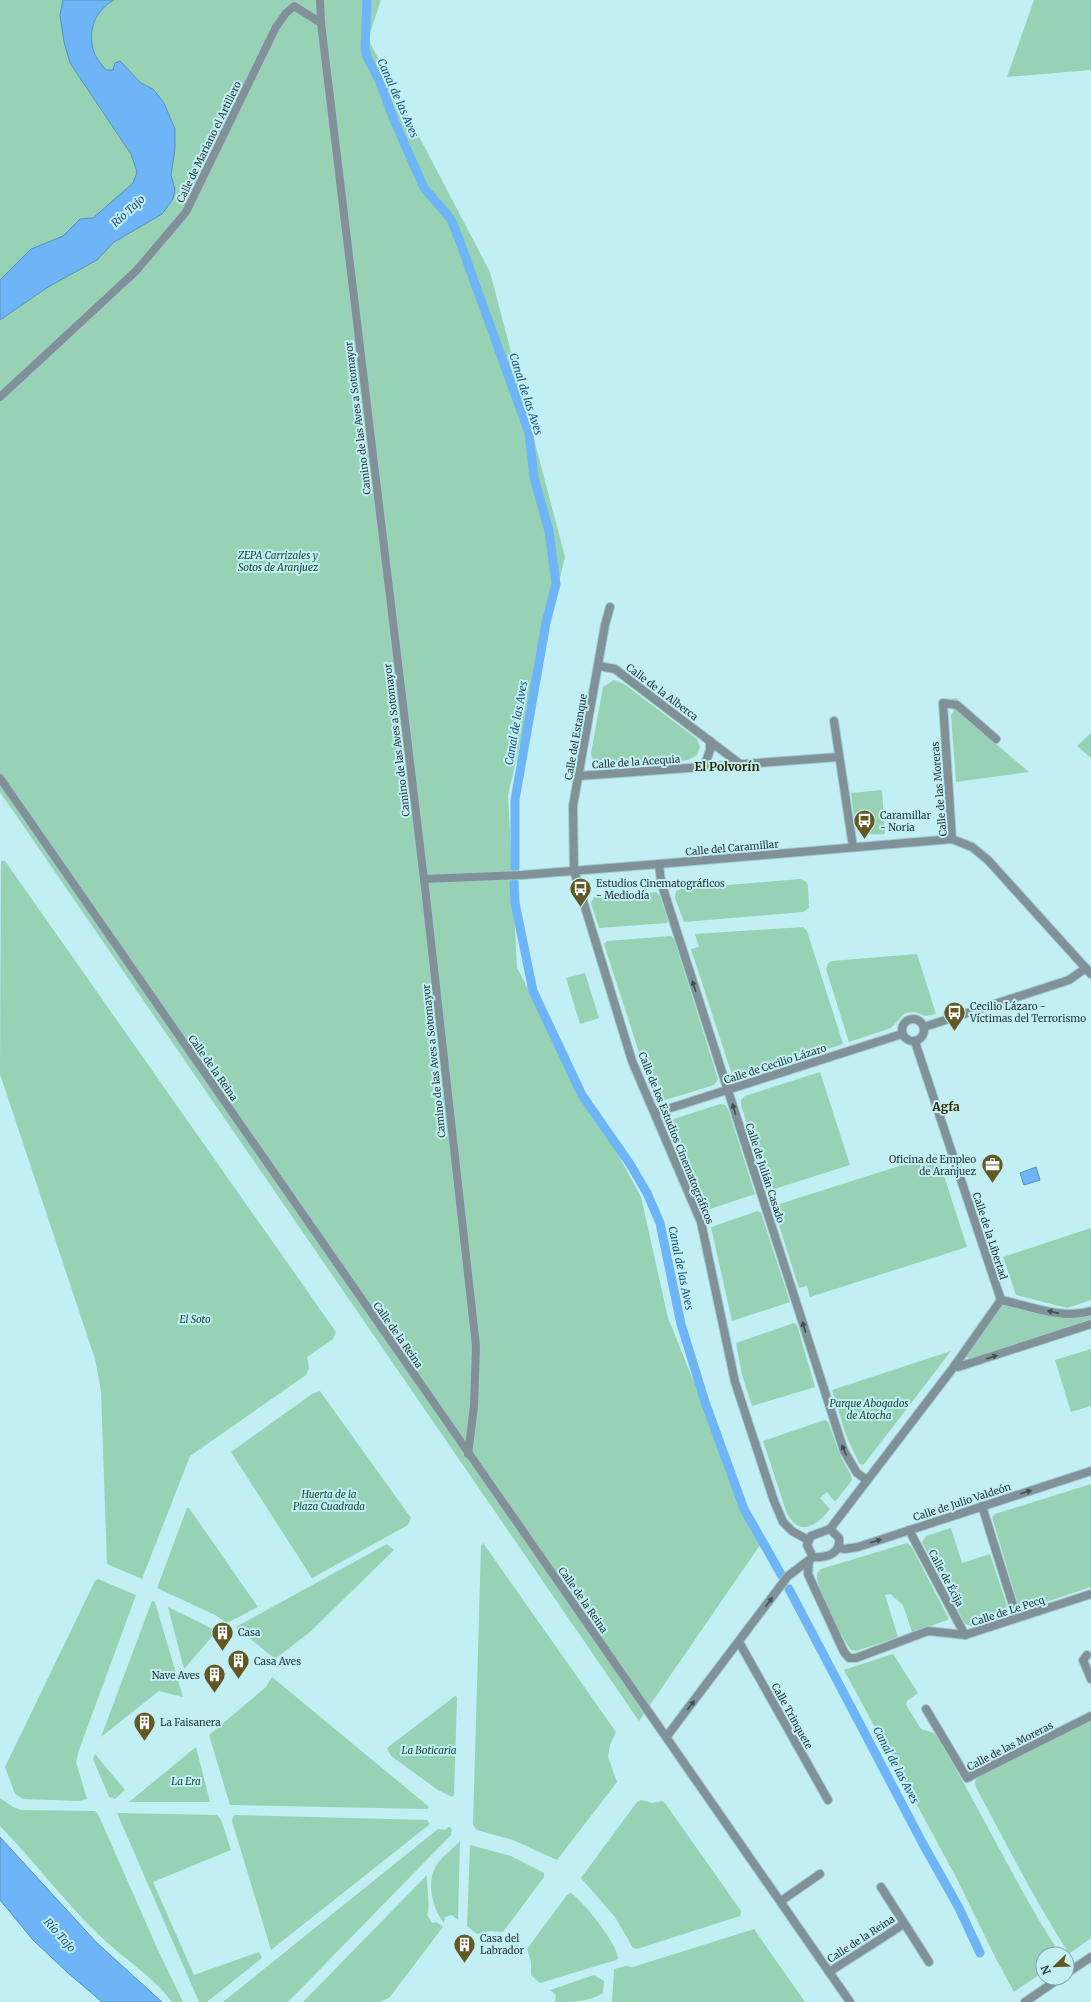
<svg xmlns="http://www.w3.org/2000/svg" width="1091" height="2002" viewBox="0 0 1091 2002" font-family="Merriweather,serif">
<rect width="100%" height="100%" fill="#c2eff4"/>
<!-- green -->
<g fill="#96d2b3">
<path d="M0 0H381L368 39 490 272 565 557 508 795 517 968 641 1197 668 1318 760 1545 639 1721 0 792Z"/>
<path d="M1034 0H1091V70L1007 77Z"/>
<path d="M614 680 624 684 697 739 700 747 697 755 688 760 604 767C596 766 592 761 591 753L603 687Z"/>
<path d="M956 698 1000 739 996 744 1029 772 956 782 951 715 954 711 951 699Z"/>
<path d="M1091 733V758L1077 746Z"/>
<path d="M882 790 885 834C850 837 856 822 851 793Z"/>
<path d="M1 861H5L336 1332 333 1339 307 1357 309 1368 306 1375 190 1456 142 1579 107 1564 101 1391 95 1359 0 1074Z"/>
<path d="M800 879 805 881 808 885 809 908 803 912 684 922 675 898 676 891 681 889Z"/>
<path d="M656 892 660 896 668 920 667 923 599 928 591 903 594 897Z"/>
<path d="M803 927 807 931 843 1044 739 1077 734 1076 731 1072 691 949 699 947 695 934Z"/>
<path d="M671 936 674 939 718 1079 714 1085 662 1101 657 1097 645 1071 604 944 607 941Z"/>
<path d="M917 954 936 1014 926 1016 914 1012 905 1013 891 1028 849 1042 826 969 828 963 832 961Z"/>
<path d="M585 973 599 1018 580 1024 566 978Z"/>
<path d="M820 1072 850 1165 768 1191 741 1105V1100L745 1096Z"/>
<path d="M720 1104 725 1105 728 1109 755 1194 707 1210 670 1125 674 1119Z"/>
<path d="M937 1154 967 1247 810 1297 807 1286 799 1288 773 1206Z"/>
<path d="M758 1211 761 1213 790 1302 732 1321 711 1227Z"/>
<path d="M1091 1228V1300L1067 1308 1016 1295 1003 1257Z"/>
<path d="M1003 1305 1071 1319 1091 1315V1320L969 1359 965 1355 1000 1307Z"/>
<path d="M794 1323 797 1325 815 1387 752 1406 742 1375 736 1343Z"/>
<path d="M1091 1349V1406L1071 1412 1055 1360Z"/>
<path d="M951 1351 865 1463 862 1465 859 1463 846 1435 832 1390Z"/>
<path d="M320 1391 411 1518 408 1525 312 1578 231 1452 312 1394Z"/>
<path d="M825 1420 828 1422 841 1457 851 1475 852 1480 835 1502 827 1492 820 1498 830 1509C815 1528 798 1537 786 1511L763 1441Z"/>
<path d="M1091 1484V1587L1025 1609 1021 1608 1018 1605 992 1517 995 1514Z"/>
<path d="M187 1508H189L258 1607 227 1623 215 1615 157 1588Z"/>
<path d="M951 1528 962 1563 990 1554 1008 1609 1006 1615 971 1626 965 1624 922 1542 926 1536Z"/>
<path d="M483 1543 616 1732 610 1745 608 1757 617 1782 557 1860 513 1840 477 1830 473 1825 481 1546Z"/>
<path d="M907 1543 911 1546 948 1617V1620L912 1632 903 1605 890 1594 885 1595 898 1637 856 1651 851 1650C843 1640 814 1584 817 1573L821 1569Z"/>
<path d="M387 1544 394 1550 310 1632 275 1659 236 1627Z"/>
<path d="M98 1579 136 1595 79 1750 76 1762 87 1799 79 1801 23 1799 15 1794 5 1767 95 1581Z"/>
<path d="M152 1601 155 1602 183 1697 159 1691 101 1737Z"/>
<path d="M168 1607 217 1631 184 1669Z"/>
<path d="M893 1654 918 1693 907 1701 906 1705 921 1729 934 1733 937 1737C980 1808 1015 1884 1060 1954H1043V1972L1014 1992 994 1955 957 1879 844 1670Z"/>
<path d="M272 1677 428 1806 429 1808 427 1809 230 1805 209 1735 266 1687Z"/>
<path d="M455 1696 457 1697 454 1795 452 1797 438 1790 391 1756 387 1748Z"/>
<path d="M1091 1720V1938L1069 1954C1035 1900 1006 1844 976 1787L975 1782 978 1777Z"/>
<path d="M196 1747 210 1802H129Z"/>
<path d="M95 1754 125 1790 115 1799 109 1797 93 1759Z"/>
<path d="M0 1798 13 1807 22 1810 95 1811 98 1814 157 1948 183 2002H172C153 1976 121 1957 98 1934 63 1900 34 1861 0 1826Z"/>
<path d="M641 1800 652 1803 662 1801 665 1803 741 1911 740 1916 637 1949 633 1948 615 1917 581 1878 637 1802Z"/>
<path d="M117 1813 217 1815 221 1820 231 1850 153 1882 194 1975 259 1952 262 1958 207 2002H199Z"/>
<path d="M236 1815 427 1820 430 1824 271 1950 232 1821 233 1816Z"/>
<path d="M448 1827H450L452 1830 451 1835 288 2002H223L438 1829 445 1830Z"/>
<path d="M460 1841 458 1920 452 1915 445 1917 444 1923C433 1910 426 1882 436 1866 441 1857 453 1849 460 1841Z"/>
<path d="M470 1845 511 1856 544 1873V1877L503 1932 490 1931 477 1934 467 1926Z"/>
<path d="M427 1875C426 1884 431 1910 427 1915L432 1923 436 1922 443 1927 389 1998 379 2002H303Z"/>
<path d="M571 1893C583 1901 617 1943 618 1958L616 1960 540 1983 531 1975V1962L527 1949 567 1895Z"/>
<path d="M754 1929 805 2002H612L614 1969 626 1966 633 1967Z"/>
<path d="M594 1975 604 1981 603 1993C588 2002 573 2002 555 2002L556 1995 550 1990Z"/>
</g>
<!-- water -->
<g fill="#6db5f7" stroke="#5890bf">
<path d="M63 0H114C95 11 87 30 94 52 96 58 102 65 106 70H113L115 63 120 61 141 83 153 89 164 103 175 129V149L171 175 175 190 173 199 162 214 114 242 97 260 48 287 0 320V280L31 249 63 236 80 219 93 218 133 183 137 172 131 154 70 63 64 42 60 15Z"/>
<path d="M1036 1167 1040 1180 1024 1185 1020 1173Z"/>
<path d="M0 1837 97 1943 162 2002H102L68 1973 33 1940 0 1900Z"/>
</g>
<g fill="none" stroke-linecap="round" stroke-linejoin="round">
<!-- canal -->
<g stroke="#6db5f7" stroke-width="9">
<path d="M367 0 365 48 367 57 379 80 394 120 424 188 451 219 460 242 529 433 534 478 549 531 556 584 546 623 515 800V868"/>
<path d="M514 882 515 903 533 991 582 1095 630 1164 647 1193 660 1223 681 1324 705 1402 744 1509 782 1576"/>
<path d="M789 1589 923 1844 959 1908 980 1953"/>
</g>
<defs>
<g id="street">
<path d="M320 0 321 23 424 879 476 1346 474 1406 468 1454"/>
<path d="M0 397 136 271 186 212 276 27 286 13 294 6 321 23"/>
<path d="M610 607 605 625 573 806 574 871 632 1061 701 1222 735 1382 774 1501 783 1522 792 1531 808 1540"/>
<path d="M599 666 615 669 740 764"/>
<path d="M834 721 853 847"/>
<path d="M704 767 710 750V741"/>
<path d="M579 776 839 757"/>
<path d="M0 778 850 2002"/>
<path d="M952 839 943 703 957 705 996 739"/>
<path d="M659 864 661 882 676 929 844 1451 857 1473 867 1480"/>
<path d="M424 879 522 875 659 864 952 839 972 847 988 860 1091 974"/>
<circle cx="913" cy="1030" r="11"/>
<path d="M924 1027 1069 980 1086 968"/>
<path d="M915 1042 1001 1300"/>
<path d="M655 1113 902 1034"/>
<path d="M955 1365 958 1367 1091 1324"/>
<path d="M982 1506 1017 1618"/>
<path d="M830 1529 953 1368 1001 1300C1030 1306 1062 1320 1091 1311"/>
<path d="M830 1529 839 1538C841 1554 826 1558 813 1557L807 1545 811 1536Z"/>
<path d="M909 1530 965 1635"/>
<path d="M838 1548 845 1549 858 1547 1091 1471"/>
<path d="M809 1561 808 1574 844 1652 849 1658H856L928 1631 965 1635 1091 1594"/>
<path d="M739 1642 828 1800"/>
<path d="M1087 1655 1083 1660 1091 1679"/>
<path d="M926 1709 967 1778 1091 1716"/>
<path d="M667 1736 788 1576 813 1557"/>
<path d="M881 1887 929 1962"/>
<path d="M781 1901 820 1874"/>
<path d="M829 1972 904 1924"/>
<path d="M1067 1973 1091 1957"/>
<path d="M1025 2002 1060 1978"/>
</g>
</defs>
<!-- street casing -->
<use href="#street" stroke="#a3cbcf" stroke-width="10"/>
<!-- street -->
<use href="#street" stroke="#819198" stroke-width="8"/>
</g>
<!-- one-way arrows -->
<defs><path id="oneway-solid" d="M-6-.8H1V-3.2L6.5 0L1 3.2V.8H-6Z"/></defs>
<g fill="#3e4f52">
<use href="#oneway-solid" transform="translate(694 986) rotate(-108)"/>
<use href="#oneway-solid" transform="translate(734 1109) rotate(-107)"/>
<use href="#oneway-solid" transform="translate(1053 1312) rotate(-167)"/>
<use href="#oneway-solid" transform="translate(804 1327) rotate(-107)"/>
<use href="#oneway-solid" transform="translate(992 1357) rotate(-18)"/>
<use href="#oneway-solid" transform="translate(844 1450) rotate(-114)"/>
<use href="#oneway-solid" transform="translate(1026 1492) rotate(-18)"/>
<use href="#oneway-solid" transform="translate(876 1541) rotate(-18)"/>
<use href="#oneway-solid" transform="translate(769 1602) rotate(-54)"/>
<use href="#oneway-solid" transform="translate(691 1705) rotate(-52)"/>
</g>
<!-- icons -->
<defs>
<symbol id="bus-pin" viewBox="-11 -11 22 30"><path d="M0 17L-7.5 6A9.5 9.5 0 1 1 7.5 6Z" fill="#635824" stroke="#c2eff4"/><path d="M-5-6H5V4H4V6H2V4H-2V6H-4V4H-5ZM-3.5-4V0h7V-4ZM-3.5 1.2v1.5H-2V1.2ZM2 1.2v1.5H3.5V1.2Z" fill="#fff"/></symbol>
<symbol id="office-pin" viewBox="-11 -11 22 30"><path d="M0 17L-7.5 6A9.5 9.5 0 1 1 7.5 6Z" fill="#635824" stroke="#c2eff4"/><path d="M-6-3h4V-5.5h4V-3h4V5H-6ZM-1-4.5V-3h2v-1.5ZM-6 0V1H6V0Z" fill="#fff"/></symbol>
<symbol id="building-pin" viewBox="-11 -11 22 30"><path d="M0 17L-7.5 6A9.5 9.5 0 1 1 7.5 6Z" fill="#635824" stroke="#c2eff4"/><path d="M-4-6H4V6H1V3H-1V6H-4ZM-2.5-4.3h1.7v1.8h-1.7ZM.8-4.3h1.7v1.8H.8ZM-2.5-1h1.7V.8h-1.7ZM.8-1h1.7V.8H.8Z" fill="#fff"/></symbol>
</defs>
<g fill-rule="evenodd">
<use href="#bus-pin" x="852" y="808" width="25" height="34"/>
<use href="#bus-pin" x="568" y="876" width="25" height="34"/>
<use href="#bus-pin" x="942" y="1000" width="25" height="34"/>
<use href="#office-pin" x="980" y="1152" width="25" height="34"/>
<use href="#building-pin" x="210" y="1620" width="25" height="34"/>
<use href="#building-pin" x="226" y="1648" width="25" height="34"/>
<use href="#building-pin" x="202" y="1662" width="25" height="34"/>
<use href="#building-pin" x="132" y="1710" width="25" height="34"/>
<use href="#building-pin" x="452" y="1932" width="25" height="34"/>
</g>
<g text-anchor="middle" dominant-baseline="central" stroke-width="4" stroke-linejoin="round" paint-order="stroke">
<!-- street labels -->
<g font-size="10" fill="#27393b" stroke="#c2eff4">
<text transform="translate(209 142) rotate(-64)">Calle de Mariano el Artillero</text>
<text transform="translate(358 418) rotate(-97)">Camino de las Aves a Sotomayor</text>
<text transform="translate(662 692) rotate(37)">Calle de la Alberca</text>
<text transform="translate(576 737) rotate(-80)">Calle del Estanque</text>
<text transform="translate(397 740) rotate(-97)">Camino de las Aves a Sotomayor</text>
<text transform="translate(636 762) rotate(-4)">Calle de la Acequia</text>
<text transform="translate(939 789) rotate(-95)">Calle de las Moreras</text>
<text transform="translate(732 848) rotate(-5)">Calle del Caramillar</text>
<text transform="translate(434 1061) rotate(-96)">Camino de las Aves a Sotomayor</text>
<text transform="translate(775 1064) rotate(-18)">Calle de Cecilio Lázaro</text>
<text transform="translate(213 1068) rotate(55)">Calle de la Reina</text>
<text transform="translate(676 1138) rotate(68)">Calle de los Estudios Cinematográficos</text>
<text transform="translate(765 1173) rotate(72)">Calle de Julián Casado</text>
<text transform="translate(990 1236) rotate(72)">Calle de la Libertad</text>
<text transform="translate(398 1335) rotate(55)">Calle de la Reina</text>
<text transform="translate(962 1502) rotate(-18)">Calle de Julio Valdeón</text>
<text transform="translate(946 1578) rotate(62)">Calle de Écija</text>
<text transform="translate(583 1600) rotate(55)">Calle de la Reina</text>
<text transform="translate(1008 1611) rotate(-18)">Calle de Le Pecq</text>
<text transform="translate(792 1716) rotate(61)">Calle Trinquete</text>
<text transform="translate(1010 1746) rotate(-27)">Calle de las Moreras</text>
<text transform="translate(861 1939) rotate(-33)">Calle de la Reina</text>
</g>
<!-- park labels -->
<g font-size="10" font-style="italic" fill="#1b4733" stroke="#c2eff4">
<text x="278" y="555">ZEPA Carrizales y<tspan x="278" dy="12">Sotos de Aranjuez</tspan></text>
<text x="195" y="1319">El Soto</text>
<text x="869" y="1403">Parque Abogados<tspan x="869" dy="12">de Atocha</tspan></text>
<text x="329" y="1494">Huerta de la<tspan x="329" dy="12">Plaza Cuadrada</tspan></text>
<text x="429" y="1750">La Boticaria</text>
<text x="186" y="1781">La Era</text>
</g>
<!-- poi labels -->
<g font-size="10" fill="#27393b" stroke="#c2eff4" text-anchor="start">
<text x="880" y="815">Caramillar<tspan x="880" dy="12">- Noria</tspan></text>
<text x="596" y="883">Estudios Cinematográficos<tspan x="596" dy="12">- Mediodía</tspan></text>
<text x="970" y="1006">Cecilio Lázaro -<tspan x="970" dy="12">Víctimas del Terrorismo</tspan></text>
<text x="976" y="1159" text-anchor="end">Oficina de Empleo<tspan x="976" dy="12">de Aranjuez</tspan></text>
<text x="238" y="1632">Casa</text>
<text x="254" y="1661">Casa Aves</text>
<text x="200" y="1675" text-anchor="end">Nave Aves</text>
<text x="160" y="1722">La Faisanera</text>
<text x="480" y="1938">Casa del<tspan x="480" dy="12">Labrador</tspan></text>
</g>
<!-- water labels -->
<g font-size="11" font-style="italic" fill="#1f517c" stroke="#c2eff4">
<text transform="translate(398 98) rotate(66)">Canal de las Aves</text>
<text transform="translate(128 211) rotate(-43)">Río Tajo</text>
<text transform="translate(526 394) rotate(72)">Canal de las Aves</text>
<text transform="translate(516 723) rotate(-80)">Canal de las Aves</text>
<text transform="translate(681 1268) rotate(78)">Canal de las Aves</text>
<text transform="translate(896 1765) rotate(62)">Canal de las Aves</text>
<text transform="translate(60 1935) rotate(48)">Río Tajo</text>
</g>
<!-- quarter labels -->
<g font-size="12" font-weight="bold" fill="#312900" stroke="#c2eff4">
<text x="727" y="766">El Polvorín</text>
<text x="946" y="1106">Agfa</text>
</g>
</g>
<!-- north arrow -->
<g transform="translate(1055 1966) rotate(247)"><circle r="19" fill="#c2eff4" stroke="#84a6aa"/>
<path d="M0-3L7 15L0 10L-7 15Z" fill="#635824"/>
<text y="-6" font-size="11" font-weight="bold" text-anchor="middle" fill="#27393b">N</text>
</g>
</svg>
